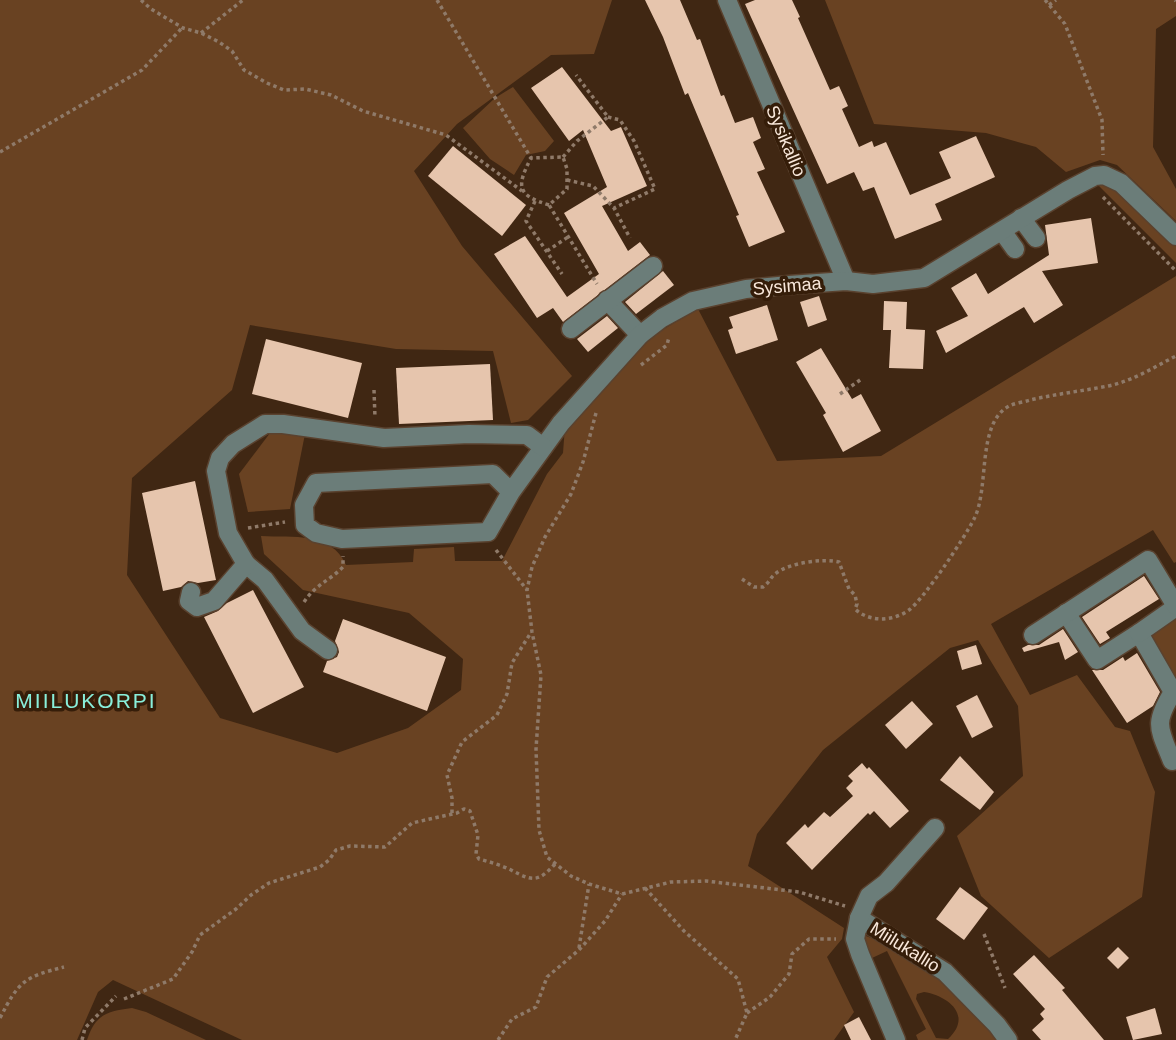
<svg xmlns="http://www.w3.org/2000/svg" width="1176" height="1040" viewBox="0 0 1176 1040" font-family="Helvetica,sans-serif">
<rect width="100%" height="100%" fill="#402713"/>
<!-- green -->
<g fill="#694222" fill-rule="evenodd">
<path d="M0 0H612L594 54 551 55 457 124 414 171 462 246 572 376 528 420 511 423 493 351 396 349 250 325 232 390 132 478 127 575 220 718 337 753 408 728 461 690 463 659 409 613 303 590 264 554 261 536C293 538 331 531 346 565L413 562 414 549 454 547 455 561H502L547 474 563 453 565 426 645 340 698 309 777 461 881 456 1176 276V562L1174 563 1153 530 991 624 1030 695 1077 675 1115 727 1130 731 1155 792 1142 897 1049 958 981 896 957 836 1023 776 1018 706 978 640 950 648 823 750 757 834 748 866 844 928 842 939 827 957 854 1012 834 1040H242L113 980 98 992 77 1040H0Z"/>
<path d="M825 0H1176V16L1156 29 1153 147 1176 189V221L1117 165 1100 160 1066 172 1036 147 986 133 874 124Z"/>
<path d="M513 87 554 141 545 151 526 155 514 175 490 159 463 128 495 98Z"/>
<path d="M1104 183 1119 190 1176 246V263L1097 184Z"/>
<path d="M273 429 305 434 290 509 248 512 239 474Z"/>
<path d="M1176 614V681L1146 637Z"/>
<path d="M866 936C878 941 890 945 901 951 935 971 976 1007 997 1040H918L916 1035 926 1029 887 951 872 958 864 943ZM924 992C949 996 973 1016 948 1039L936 1038 916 999 917 994Z"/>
<path d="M132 1008 146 1012 206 1040H87C95 1015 107 1011 132 1008Z"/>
</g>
<!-- building -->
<g fill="#e6c5ad">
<path d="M645 0H680L697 40 700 39 721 96 724 95 735 123 753 117 761 138 753 142 765 169 757 172 785 232 749 247 736 216 739 215 688 93 685 95 663 37Z"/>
<path d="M755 0H792L800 17 798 18 830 90 839 86 848 106 842 109 859 147 872 141 874 147 886 142 910 195 951 178 939 152 976 136 995 177 935 204 942 220 895 239 874 187 863 191 854 172 827 184 745 4Z"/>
<path d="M562 67 611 131 621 127 647 186 602 206 628 251 640 242 650 255 563 322 553 308 537 318 494 254 525 236 567 297 599 274 564 213 607 187 583 130 569 141 531 88Z"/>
<path d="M453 146 526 205 502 236 428 176Z"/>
<path d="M1091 218 1098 263 1042 271 1063 305 1034 323 1024 307 946 353 936 331 968 316 951 288 976 273 988 294 1049 255 1045 225Z"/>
<path d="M663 271 674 285 636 314 625 302Z"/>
<path d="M819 296 827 320 808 327 800 302Z"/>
<path d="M884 301 907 302 906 329 925 330 923 369 889 368 891 330H883Z"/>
<path d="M767 305 778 340 736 354 728 330 733 328 729 317Z"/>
<path d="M607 316 618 328 588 352 577 339Z"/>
<path d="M266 339 362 363 348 418 252 394Z"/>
<path d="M821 348 852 399 861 394 881 431 843 452 823 415 826 413 796 362Z"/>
<path d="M490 364 493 420 399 424 396 368Z"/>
<path d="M195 481 216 580 198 583 188 581 181 587 163 591 142 493Z"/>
<path d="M1144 576 1159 599 1106 632 1110 638 1100 644 1082 617Z"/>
<path d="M253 590 304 687 253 713 204 617 218 611 227 603Z"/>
<path d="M343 619 446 657 427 711 323 672 327 661 337 657 339 652 335 641Z"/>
<path d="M1063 629 1078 652 1065 660 1059 642 1024 652 1022 648 1028 645H1039Z"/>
<path d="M976 645 982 664 962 670 957 651Z"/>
<path d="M1137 653 1160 692 1153 706 1127 723 1092 670H1103L1123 657 1125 661Z"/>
<path d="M977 695 993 727 972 738 956 706Z"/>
<path d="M912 701 933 724 906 749 885 725Z"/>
<path d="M960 756 994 792 980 810 940 780Z"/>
<path d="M862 763 867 769 869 767 909 811 890 828 874 811 870 815 868 813 812 870 786 843 805 824 808 828 824 812 830 817 853 796 846 788 853 781 848 776Z"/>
<path d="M960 887 988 908 964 940 936 919Z"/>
<path d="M1118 947 1129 958 1118 969 1107 958Z"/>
<path d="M1034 955 1065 988 1062 990 1104 1040H1041L1032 1030 1044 1019 1040 1014 1045 1009 1013 974Z"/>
<path d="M1155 1008 1162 1034 1133 1040 1126 1017Z"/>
<path d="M859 1017 871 1040H851L844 1025Z"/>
</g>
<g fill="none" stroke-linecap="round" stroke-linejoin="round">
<defs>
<g id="minor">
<path d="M727 0 846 281"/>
<path d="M1021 218 1036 238"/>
<path d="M1002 231 1015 249"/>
<path d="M607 300 640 335"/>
<path d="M571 329 653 266"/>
<path d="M511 492 493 474 316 483 304 505 305 525 316 533 342 539 488 532 511 492 561 423 640 335 662 318 693 301 746 289 789 285 846 281 873 284 924 278 1068 190 1095 176 1104 175 1121 183 1176 236"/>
<path d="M246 564 265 580 302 631 328 650"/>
<path d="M191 592 189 601 197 607 214 601 246 564 228 533 216 471 220 458 233 444 265 424H283L384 438 469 434 527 435 543 447"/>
<path d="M1066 613 1097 660 1139 633 1173 692C1153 724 1159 728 1172 761L1176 760"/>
<path d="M1139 633 1176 607"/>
<path d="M1033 635 1148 560 1176 606"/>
<path d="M859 918 945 972 997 1025 1008 1040"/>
<path d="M896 1040 860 954 855 939 859 918 869 896 886 883 935 828"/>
</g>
</defs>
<!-- minor casing -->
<use href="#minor" stroke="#5a422f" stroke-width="21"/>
<!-- path -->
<g stroke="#8f7a69" stroke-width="3.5" stroke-dasharray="3.5 3.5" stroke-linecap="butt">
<path d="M141 0 151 9 183 28 201 33 219 42 232 51 244 70 267 83 284 90 305 89 331 95 363 111 446 135 522 191"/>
<path d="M437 0 531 158"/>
<path d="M1045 0 1065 24 1102 120 1103 155"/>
<path d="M1175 0 1176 1"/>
<path d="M1049 5 1056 0"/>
<path d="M201 33 243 0"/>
<path d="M608 117 620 120 634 141 655 189 614 208"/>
<path d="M0 152 142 70 182 28"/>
<path d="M563 157 577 141 608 117 576 75"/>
<path d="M567 180 593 186 614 208 630 238"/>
<path d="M1103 197 1176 271"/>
<path d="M535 201 526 221 562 274"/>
<path d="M549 205C517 195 516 187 531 158L563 157 567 169V189L549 205 597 284"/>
<path d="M547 251 568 237"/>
<path d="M641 365 667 345 669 337"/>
<path d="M374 390 375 418"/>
<path d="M840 394 863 378"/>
<path d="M596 413 583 462 571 494 545 537 532 567 527 590 532 632 541 675 536 749 539 830 547 857 571 876 589 884 622 894 671 882 706 881 799 892 845 906"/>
<path d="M248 528 285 522"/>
<path d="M496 550 527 590"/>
<path d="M742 579 754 587H763C769 583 770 578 775 574 788 563 823 558 839 562L849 589 855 595 857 604 855 609C870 623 894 621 909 610 924 599 965 537 974 519 990 488 976 424 1009 406 1015 403 1024 402 1030 400 1056 394 1082 391 1108 386 1133 381 1154 367 1176 356"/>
<path d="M304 602C316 584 328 582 343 567V556"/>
<path d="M452 813V798L447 775 462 742 497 715 507 694 512 663 530 634"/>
<path d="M645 888 684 931 738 979 747 1013 735 1040"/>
<path d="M984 934 1005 988"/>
<path d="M579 948 589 884"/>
<path d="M124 999 173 979 192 952 200 935 236 909 251 895 269 883 320 867 329 860 336 850 350 846 385 847 412 823 457 813 464 809 470 811 478 835 476 854 479 859C490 862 501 865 511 870 532 881 538 883 555 864"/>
<path d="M747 1013 770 997 789 974 792 954 809 939H836"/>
<path d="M0 1018C19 981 24 977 64 967"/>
<path d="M82 1040 85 1028 116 996"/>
<path d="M498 1040 512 1019 536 1007 547 977 579 950 605 921 622 894"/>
</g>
<!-- minor -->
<use href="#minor" stroke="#6b7d79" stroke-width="18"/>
</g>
<g text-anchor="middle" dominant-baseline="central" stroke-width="7" stroke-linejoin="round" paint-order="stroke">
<!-- street labels -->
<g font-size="18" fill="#f9e8db" stroke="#351d09">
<text transform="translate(786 141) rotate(67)">Sysikallio</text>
<text transform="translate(787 286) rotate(-5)">Sysimaa</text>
<text transform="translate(905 947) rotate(32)">Miilukallio</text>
</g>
<!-- quarter labels -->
<g font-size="21" letter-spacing="2" fill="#89efdb" stroke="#351d09">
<text x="86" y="700">MIILUKORPI</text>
</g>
</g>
</svg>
